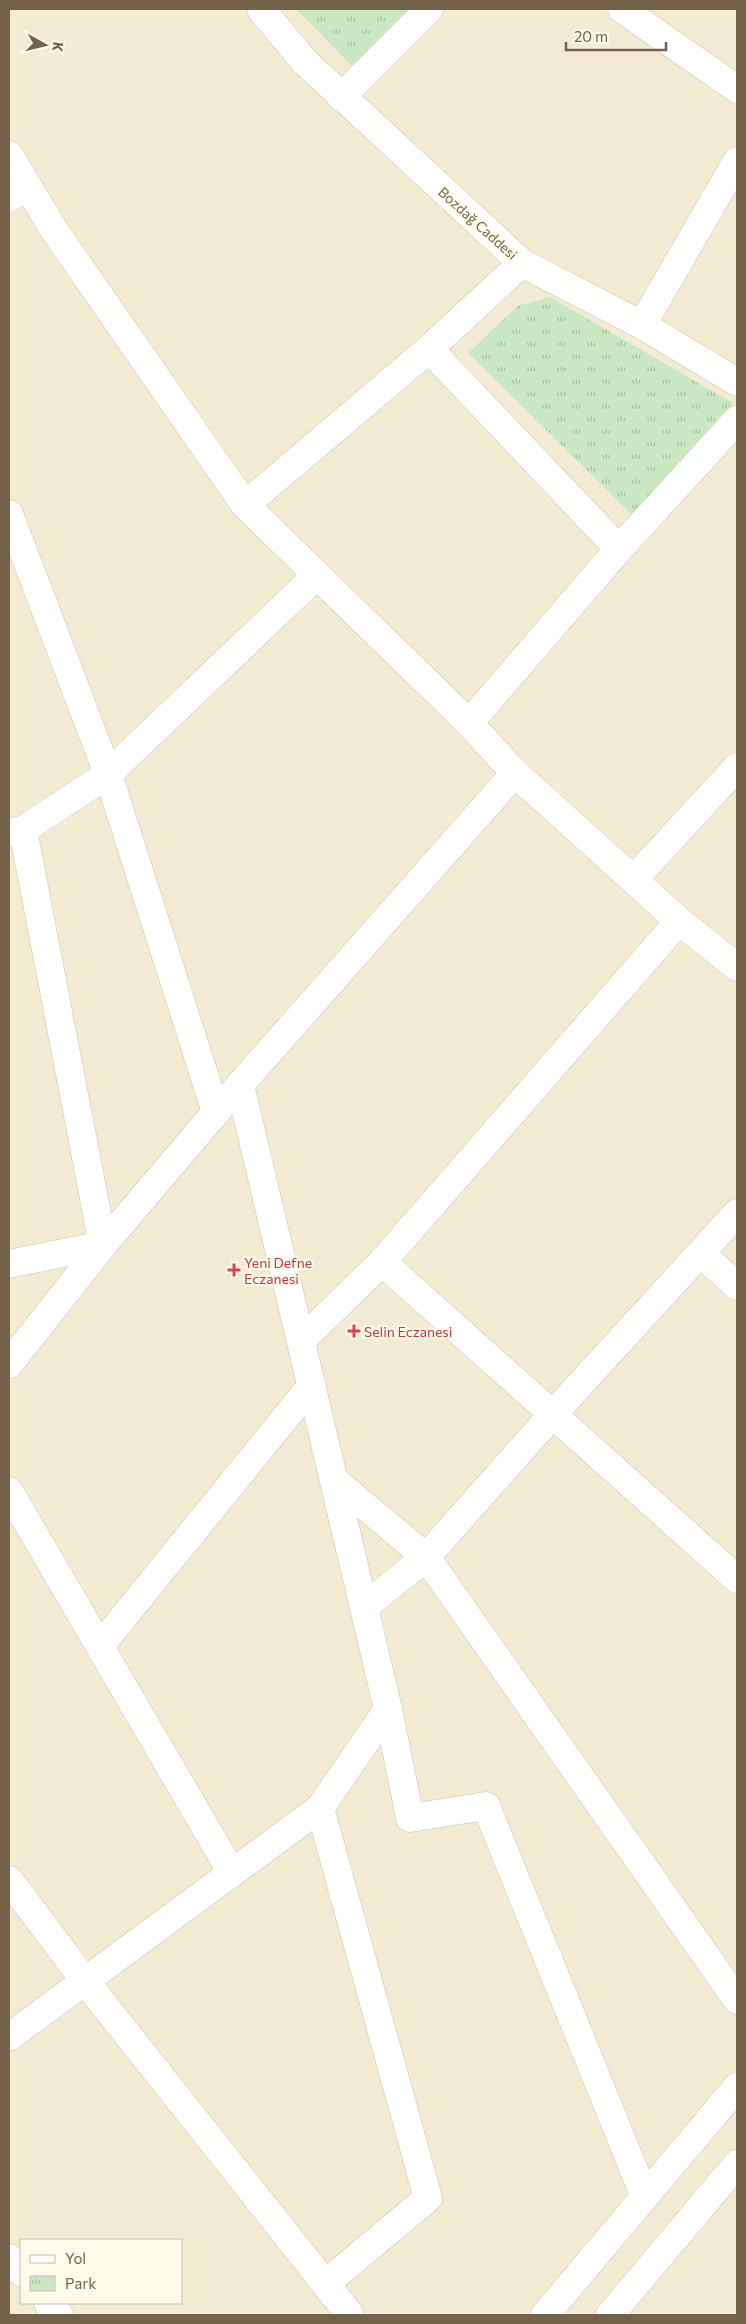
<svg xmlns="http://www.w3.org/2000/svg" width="746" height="2324" viewBox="0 0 746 2324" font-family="Commissioner,sans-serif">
<defs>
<pattern id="park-tufts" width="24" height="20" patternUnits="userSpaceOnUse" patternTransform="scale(1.25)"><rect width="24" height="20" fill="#cae9c3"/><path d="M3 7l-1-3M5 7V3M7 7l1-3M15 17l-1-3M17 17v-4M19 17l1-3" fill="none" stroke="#a9c0a0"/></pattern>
</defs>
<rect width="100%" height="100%" fill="#fcf8e5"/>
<!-- residential -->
<path fill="#f3ecd3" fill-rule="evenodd" d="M9 9H737V2315H9ZM21 2240H181V2303H21Z"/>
<!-- park -->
<g fill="url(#park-tufts)">
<path d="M296 9H412L354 68Z"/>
<path d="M550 297 733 403 632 515 468 353 518 306Z"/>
</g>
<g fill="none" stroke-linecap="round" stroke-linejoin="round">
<defs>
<g id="street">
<path d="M622 9 737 89"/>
<path d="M341 97 429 9"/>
<path d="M9 198 27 186"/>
<path d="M642 325 737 161"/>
<path d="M429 349 619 549"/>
<path d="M245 505 429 349 522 263"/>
<path d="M9 514 108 774 216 1112"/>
<path d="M469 723 619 549 737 420"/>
<path d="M9 832 23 830 108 774 316 576"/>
<path d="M633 880 737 767"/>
<path d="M700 1253 737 1286"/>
<path d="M382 1262 737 1579"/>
<path d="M9 1264 103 1245 23 830"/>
<path d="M302 1340 382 1262 679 921"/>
<path d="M9 1364 103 1245 216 1112 515 773"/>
<path d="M335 1481 426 1557 737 2000"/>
<path d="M9 1491 232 1873"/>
<path d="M364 1607 426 1557 553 1414 737 1213"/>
<path d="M100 1646 312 1385"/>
<path d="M388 1709 410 1818 486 1806 645 2197"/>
<path d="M320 1808 428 2198 325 2284"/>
<path d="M9 1880 85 1981 350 2315"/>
<path d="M9 2037 320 1808 388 1709 240 1085"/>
<path d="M9 2258 21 2272"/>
<path d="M48 2303 59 2315"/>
</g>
<g id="secondary">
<path d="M261 9 304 61 522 263 642 325 737 382"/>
<path d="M9 155 54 230 245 505 469 723 515 773 679 921 737 967"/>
<path d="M545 2315 737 2087"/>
<path d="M610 2315 737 2164"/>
</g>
</defs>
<!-- street casing -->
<use href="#street" stroke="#cdc2ab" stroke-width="29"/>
<!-- secondary casing -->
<use href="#secondary" stroke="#d0c3a8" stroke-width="29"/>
<!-- street -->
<use href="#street" stroke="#fff" stroke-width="28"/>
<!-- secondary -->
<use href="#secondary" stroke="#fff" stroke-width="28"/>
</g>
<!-- markers -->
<g fill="#e0444e" stroke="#fffbeb" stroke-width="2">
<path d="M231.5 1262.5h5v5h5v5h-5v5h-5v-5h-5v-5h5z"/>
<path d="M351.5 1323.5h5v5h5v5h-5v5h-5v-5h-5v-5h5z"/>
</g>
<g text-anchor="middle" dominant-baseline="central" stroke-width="4.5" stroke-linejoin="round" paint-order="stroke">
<!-- street labels -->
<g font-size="14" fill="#74634a" stroke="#fffbeb">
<text transform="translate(478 223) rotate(42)">Bozdağ Caddesi</text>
</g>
<!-- health labels -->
<g font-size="14" fill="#be3a42" stroke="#fffbeb" text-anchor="start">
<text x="244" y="1262">Yeni Defne<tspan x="244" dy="16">Eczanesi</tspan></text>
<text x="364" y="1331">Selin Eczanesi</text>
</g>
</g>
<!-- border -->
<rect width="746" height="2324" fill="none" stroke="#74634a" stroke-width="20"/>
<!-- legend -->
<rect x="20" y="2239" width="162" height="65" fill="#fffbeb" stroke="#c7beab"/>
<rect x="30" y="2255" width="25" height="8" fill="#ffffff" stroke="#c7beab"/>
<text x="65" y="2264" font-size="15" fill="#74634a">Yol</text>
<rect x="30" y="2276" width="25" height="15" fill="url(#park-tufts)" stroke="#c7beab"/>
<text x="65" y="2289" font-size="15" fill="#74634a">Park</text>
<!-- north arrow -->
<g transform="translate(45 45) rotate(98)" stroke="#fffbeb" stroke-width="4" paint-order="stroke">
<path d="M0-4L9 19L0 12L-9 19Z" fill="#74634a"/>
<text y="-8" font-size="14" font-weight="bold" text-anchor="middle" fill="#74634a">K</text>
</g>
<!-- scale -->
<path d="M566 42v8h100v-8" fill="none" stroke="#74634a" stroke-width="2.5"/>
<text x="574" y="42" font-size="15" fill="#74634a" stroke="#fffbeb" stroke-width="4" paint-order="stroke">20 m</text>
</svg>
